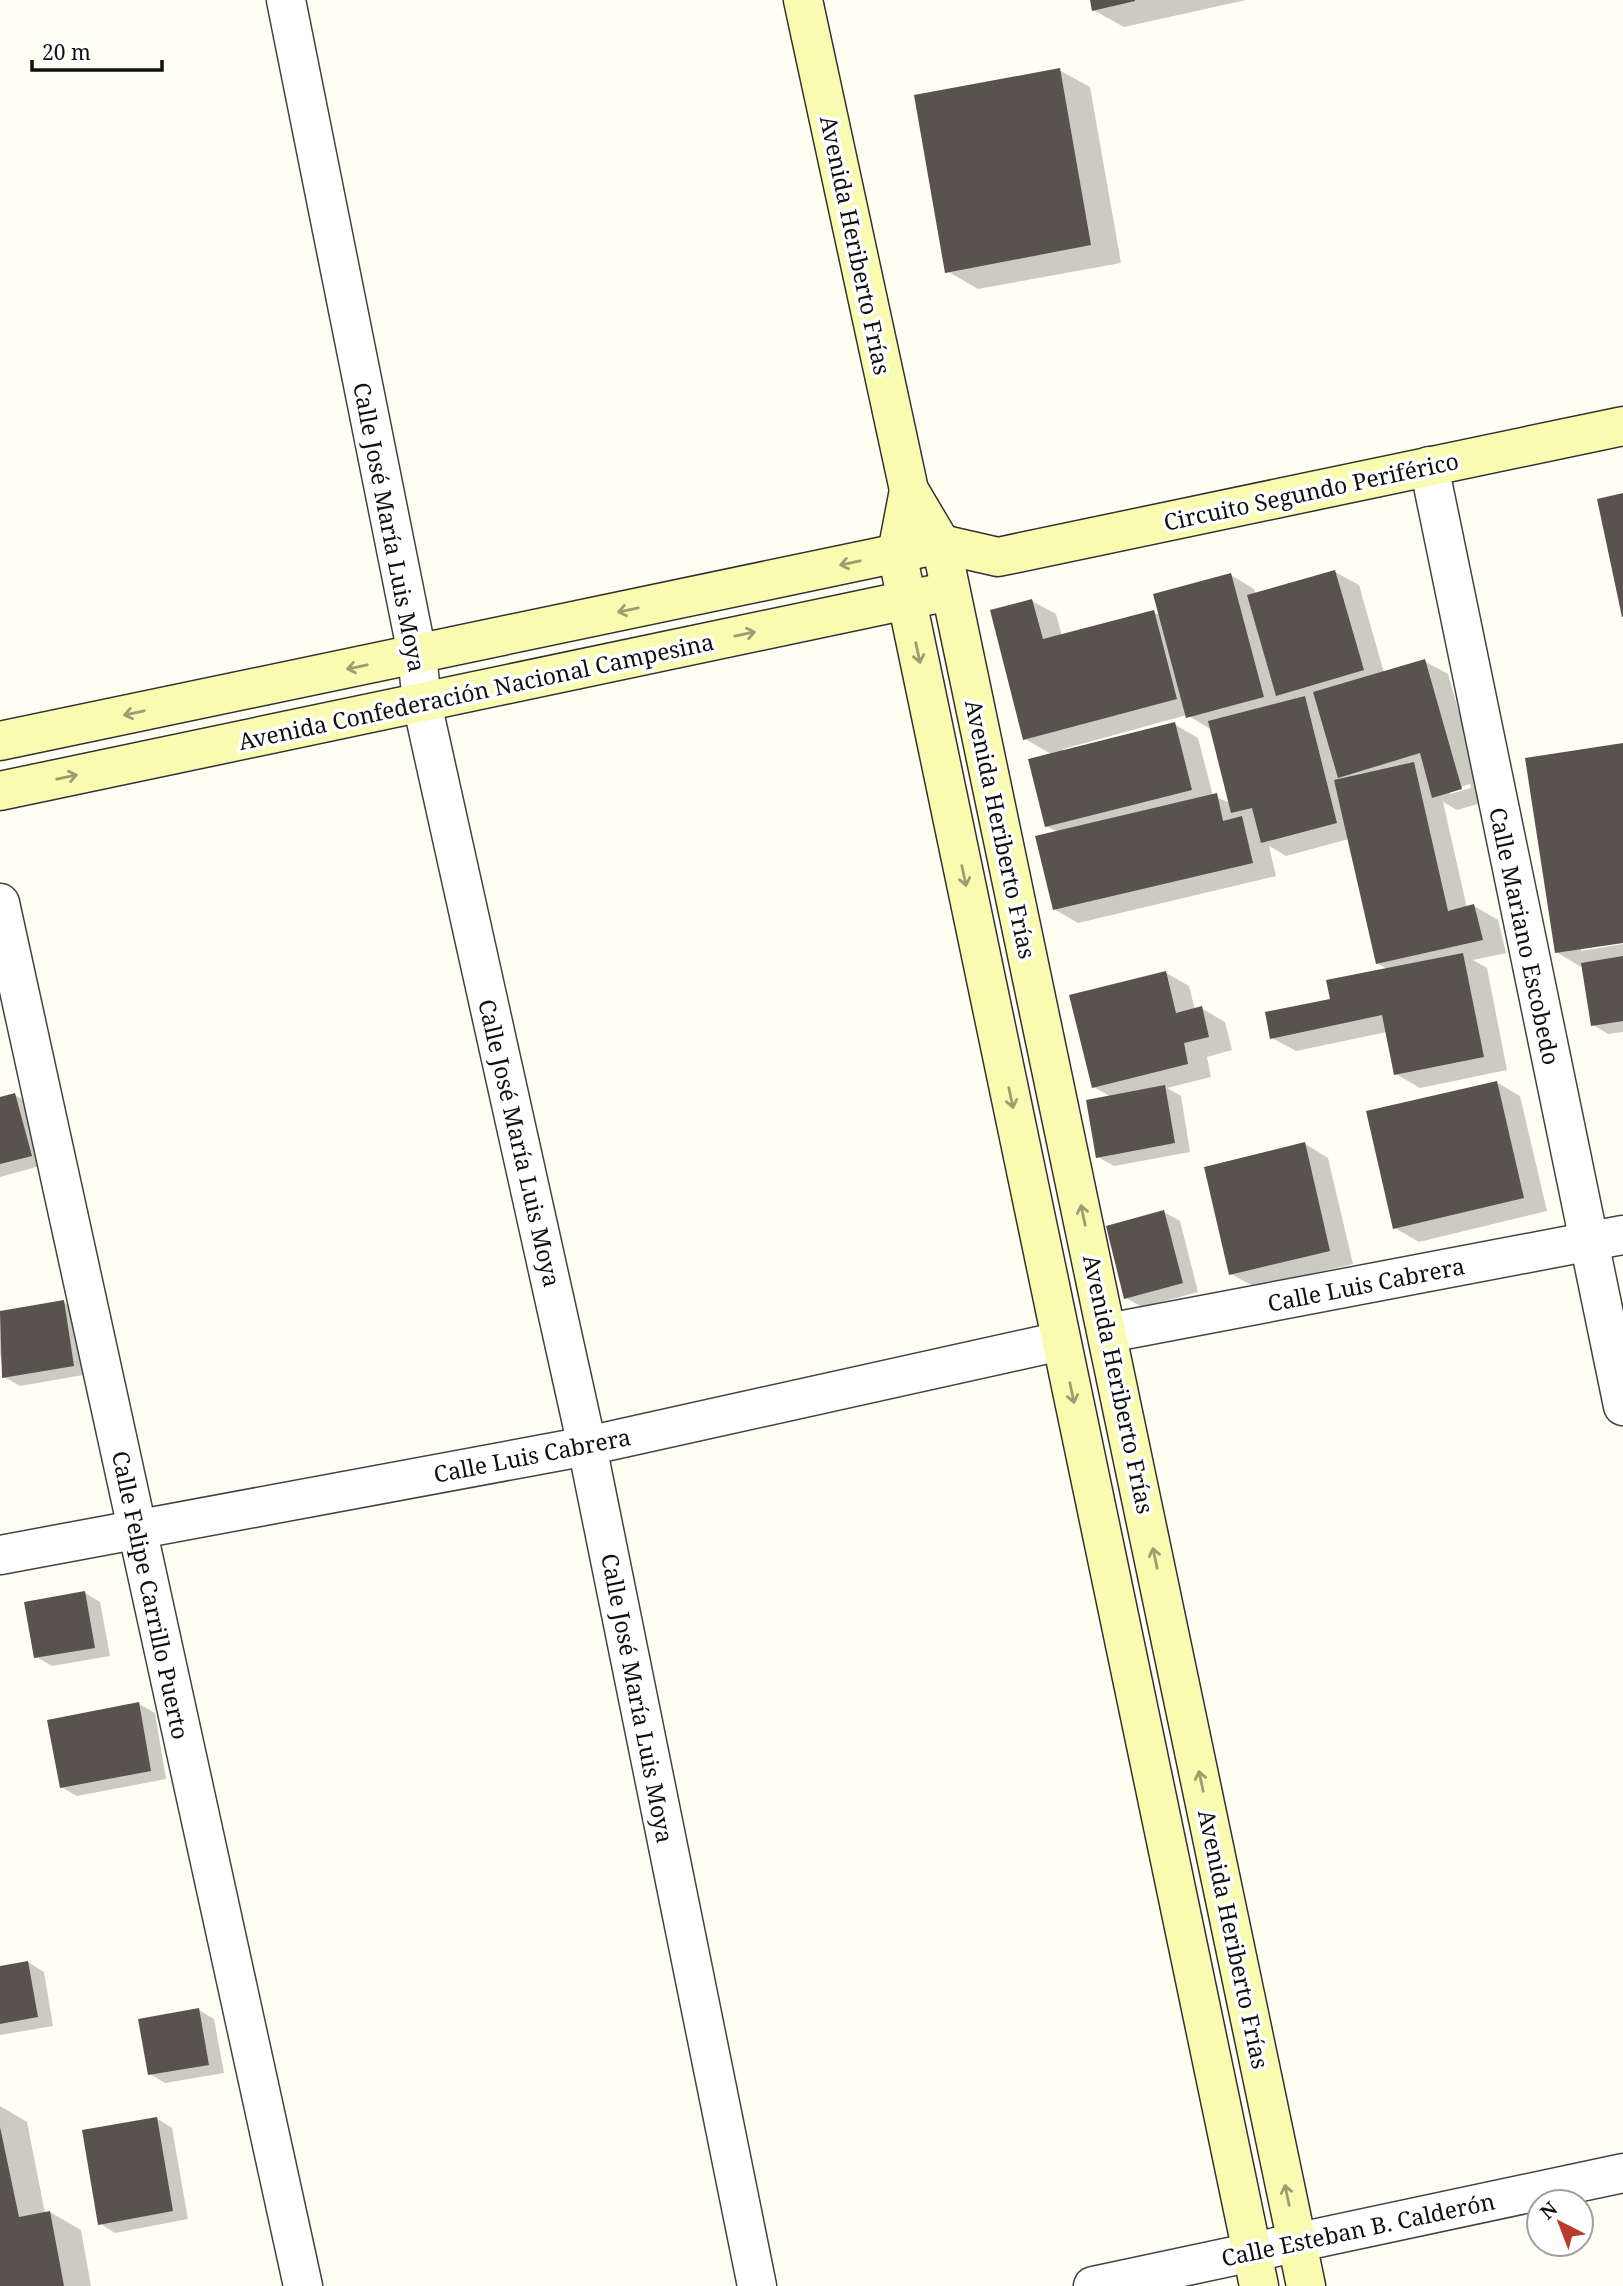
<svg xmlns="http://www.w3.org/2000/svg" width="1623" height="2286" viewBox="0 0 1623 2286" font-family="'Noto Serif',serif">
<rect width="100%" height="100%" fill="#fefef3"/>
<!-- shadow -->
<g fill="#0003" fill-rule="evenodd">
<path d="M1091 0H1246L1124 27 1093 10Z"/>
<path d="M1059 70 1090 87 1121 263 978 289 947 271Z"/>
<path d="M1335 572 1359 585 1384 673 1424 661 1448 674 1485 802 1457 810 1443 802 1467 908 1474 906 1498 920 1506 953 1473 960 1487 968 1507 1070 1420 1088 1396 1074 1387 1032 1296 1051 1272 1038 1389 970 1377 963 1349 839 1286 856 1269 846 1276 876 1078 923 1054 909 1058 832 1046 826 1053 755 1025 739 1032 601 1056 614 1062 636 1153 612 1161 616 1231 575 1254 589 1256 595ZM1187 715 1212 730 1230 803 1213 796 1198 738 1174 724 1063 752V749ZM1470 784 1471 788 1450 794V791Z"/>
<path d="M1623 745V941L1581 947V951L1623 944V1032L1608 1034 1593 1025 1583 968 1556 952Z"/>
<path d="M1166 973 1189 986 1195 1010 1201 1008 1225 1022 1232 1050 1207 1057 1211 1077 1167 1088 1181 1096 1190 1152 1114 1166 1098 1157 1111 1097 1094 1087Z"/>
<path d="M1496 1082 1520 1096 1547 1211 1419 1242 1395 1228Z"/>
<path d="M15 1095 31 1104 47 1164 0 1177V1099Z"/>
<path d="M1305 1144 1328 1158 1353 1264 1255 1287 1231 1274Z"/>
<path d="M1164 1212 1180 1221 1198 1292 1142 1307 1126 1298Z"/>
<path d="M63 1302 79 1311 89 1374 20 1386 4 1377 0 1353V1312Z"/>
<path d="M85 1593 100 1602 110 1656 52 1666 36 1657Z"/>
<path d="M139 1704 155 1713 166 1779 77 1796 61 1787Z"/>
<path d="M28 1962 44 1972 53 2026 0 2035V1968Z"/>
<path d="M199 2010 214 2019 224 2073 165 2083 150 2074Z"/>
<path d="M0 2106 27 2122 45 2213 50 2212 81 2230 91 2286H0Z"/>
<path d="M156 2118 172 2128 188 2219 115 2233 99 2223Z"/>
</g>
<!-- building -->
<g fill="#58534c">
<path d="M1090 0H1135V1L1092 11Z"/>
<path d="M1060 68 1091 245 945 273 914 95Z"/>
<path d="M1623 493V617H1622L1597 499Z"/>
<path d="M1335 570 1364 670 1276 696 1247 595Z"/>
<path d="M1231 573 1264 697 1186 718 1153 594Z"/>
<path d="M1032 599 1043 639 1154 610 1177 699 1023 740 990 610Z"/>
<path d="M1425 659 1462 789 1432 798 1420 753 1338 778 1313 692Z"/>
<path d="M1305 696 1337 823 1261 843 1252 808 1231 813 1208 721Z"/>
<path d="M1175 722 1192 790 1045 827 1028 759Z"/>
<path d="M1623 743V943L1555 953 1525 758Z"/>
<path d="M1414 762 1448 911 1474 904 1483 940 1376 964 1334 780Z"/>
<path d="M1217 793 1223 821 1242 816 1253 863 1053 910 1035 836Z"/>
<path d="M1463 953 1484 1057 1394 1075 1382 1015 1270 1039 1265 1012 1330 999 1326 980Z"/>
<path d="M1623 956V1021L1591 1026 1581 963Z"/>
<path d="M1166 971 1176 1013 1202 1006 1209 1037 1184 1043 1188 1064 1092 1088 1069 995Z"/>
<path d="M1497 1081 1524 1198 1393 1229 1366 1111Z"/>
<path d="M1165 1085 1175 1143 1096 1158 1086 1100Z"/>
<path d="M15 1093 32 1156 0 1164V1097Z"/>
<path d="M1305 1142 1330 1251 1229 1275 1204 1167Z"/>
<path d="M1164 1210 1183 1283 1124 1299 1106 1226Z"/>
<path d="M64 1300 74 1366 2 1378 0 1311Z"/>
<path d="M85 1591 95 1648 34 1658 24 1602Z"/>
<path d="M139 1702 151 1771 60 1788 47 1720Z"/>
<path d="M28 1961 38 2017 0 2024V1966Z"/>
<path d="M199 2008 209 2065 148 2075 138 2019Z"/>
<path d="M157 2117 173 2211 98 2225 82 2130Z"/>
<path d="M0 2127 19 2217 50 2211 64 2286H0Z"/>
</g>
<g fill="none" stroke-linecap="round" stroke-linejoin="round">
<defs>
<g id="street">
<path d="M286 0 417 654 422 703 587 1446 757 2286"/>
<path d="M1429 466 1623 1406"/>
<path d="M0 903 303 2286"/>
<path d="M1108 1333 1623 1235"/>
<path d="M0 1555 587 1446 1061 1341"/>
<path d="M1093 2286 1623 2173"/>
</g>
<g id="secondary">
<path d="M803 0 909 490 941 544 1306 2286"/>
<path d="M909 490 897 553 1259 2286"/>
<path d="M0 741 941 544 998 557 1623 426"/>
<path d="M0 791 931 595"/>
</g>
</defs>
<!-- street casing -->
<use href="#street" stroke="#434343" stroke-width="41"/>
<!-- secondary casing -->
<use href="#secondary" stroke="#323232" stroke-width="41"/>
<!-- street -->
<use href="#street" stroke="#fff" stroke-width="38"/>
<!-- secondary -->
<use href="#secondary" stroke="#f9fbb1" stroke-width="38"/>
</g>
<!-- one-way arrows -->
<defs><path id="oneway-shaft" d="M-6 0H5M1.5-3L5.5 0L1.5 3" fill="none" stroke-width="1.6" stroke-linecap="round" stroke-linejoin="round" transform="scale(1.75)"/></defs>
<g stroke="#9c9d71">
<use href="#oneway-shaft" transform="translate(850 563) rotate(168)"/>
<use href="#oneway-shaft" transform="translate(628 610) rotate(168)"/>
<use href="#oneway-shaft" transform="translate(745 634) rotate(-12)"/>
<use href="#oneway-shaft" transform="translate(918 653) rotate(78)"/>
<use href="#oneway-shaft" transform="translate(357 667) rotate(168)"/>
<use href="#oneway-shaft" transform="translate(134 713) rotate(168)"/>
<use href="#oneway-shaft" transform="translate(67 777) rotate(-12)"/>
<use href="#oneway-shaft" transform="translate(964 876) rotate(78)"/>
<use href="#oneway-shaft" transform="translate(1011 1098) rotate(78)"/>
<use href="#oneway-shaft" transform="translate(1083 1215) rotate(-102)"/>
<use href="#oneway-shaft" transform="translate(1072 1393) rotate(78)"/>
<use href="#oneway-shaft" transform="translate(1155 1558) rotate(-102)"/>
<use href="#oneway-shaft" transform="translate(1201 1781) rotate(-102)"/>
<use href="#oneway-shaft" transform="translate(1287 2195) rotate(-102)"/>
</g>
<g text-anchor="middle" dominant-baseline="central" stroke-width="7" stroke-linejoin="round" paint-order="stroke">
<!-- street labels -->
<g font-size="23" fill="#101010" stroke="#fff">
<text transform="translate(856 245) rotate(78)">Avenida Heriberto Frías</text>
<text transform="translate(1311 491) rotate(-12)">Circuito Segundo Periférico</text>
<text transform="translate(390 527) rotate(79)">Calle José María Luis Moya</text>
<text transform="translate(476 691) rotate(-12)">Avenida Confederación Nacional Campesina</text>
<text transform="translate(1001 829) rotate(78)">Avenida Heriberto Frías</text>
<text transform="translate(1525 936) rotate(78)">Calle Mariano Escobedo</text>
<text transform="translate(520 1143) rotate(77)">Calle José María Luis Moya</text>
<text transform="translate(1366 1284) rotate(-11)">Calle Luis Cabrera</text>
<text transform="translate(1119 1384) rotate(78)">Avenida Heriberto Frías</text>
<text transform="translate(532 1455) rotate(-11)">Calle Luis Cabrera</text>
<text transform="translate(151 1595) rotate(78)">Calle Felipe Carrillo Puerto</text>
<text transform="translate(638 1698) rotate(79)">Calle José María Luis Moya</text>
<text transform="translate(1234 1939) rotate(78)">Avenida Heriberto Frías</text>
<text transform="translate(1358 2229) rotate(-12)">Calle Esteban B. Calderón</text>
</g>
</g>
<!-- north arrow -->
<g transform="translate(1560 2223) rotate(318)"><circle r="33" fill="#ffffff" stroke="#9f9f9f" stroke-width="2"/>
<path d="M0-5L12 26L0 18L-12 26Z" fill="#bb3a2d"/>
<text y="-10" font-size="19" font-weight="bold" text-anchor="middle" fill="#101010">N</text>
</g>
<!-- scale -->
<path d="M32 60v10h130v-10" fill="none" stroke="#101010" stroke-width="3.5"/>
<text x="42" y="60" font-size="21" fill="#101010" stroke="#ffffff" stroke-width="5" paint-order="stroke">20 m</text>
</svg>
